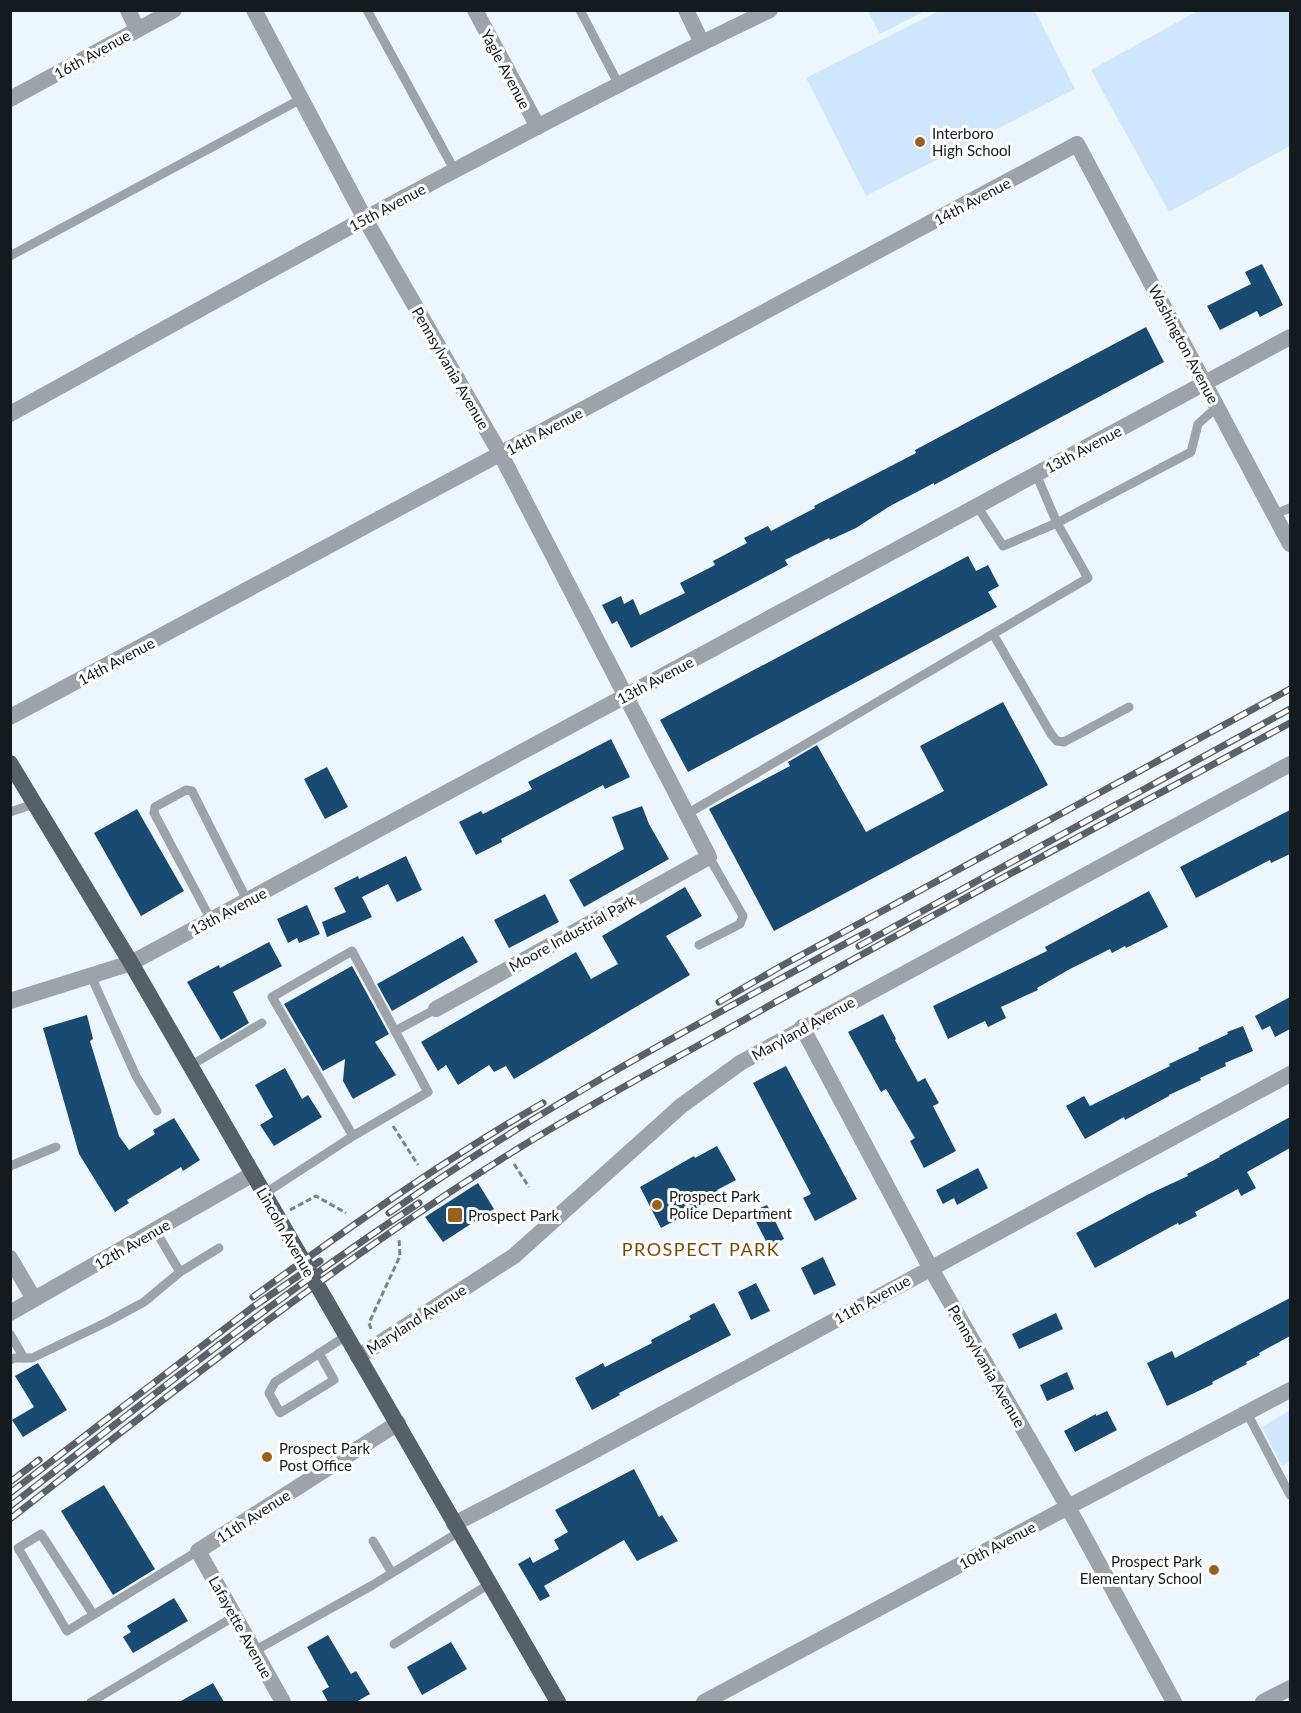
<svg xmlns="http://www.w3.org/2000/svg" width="1301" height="1713" viewBox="0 0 1301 1713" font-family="Lato,sans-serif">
<rect width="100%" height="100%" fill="#eef6fd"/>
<!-- green -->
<g fill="#cee7ff">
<path d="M1199 10 1290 11V146L1169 212 1091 70Z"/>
<path d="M868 11H925L880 34Z"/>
<path d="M1035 11 1075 89 866 196 806 78 939 11Z"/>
<path d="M1290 1410V1462L1282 1466 1262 1427Z"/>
</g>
<!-- building -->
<g fill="#184a72">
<path d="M1262 264 1283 305 1260 317 1257 311 1220 330 1207 306 1251 284 1245 272Z"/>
<path d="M1146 327 1164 362 934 485V483L890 506 856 528 830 540 829 538 785 560 788 565 631 648 617 621 612 624 602 605 621 596 624 604 633 599 640 615 685 593 680 583 715 565 713 561 747 543 744 538 768 526 771 531 815 508 814 506 916 453 915 450Z"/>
<path d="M968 556 976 571 988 565 999 586 988 592 997 607 688 772 660 720Z"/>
<path d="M1003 702 1048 785 774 931 709 809 790 766 788 762 817 745 866 832 944 791 920 746Z"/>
<path d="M611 739 630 777 605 789 603 785 501 839 502 842 476 855 459 822 481 811 483 814 532 789 528 782Z"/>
<path d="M327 767 348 807 325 819 304 779Z"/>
<path d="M642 806 649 824 669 859 584 907 569 880 624 849 612 817Z"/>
<path d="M137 809 184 891 141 916 94 833Z"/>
<path d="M1290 810V854L1271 863 1270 860 1196 898 1180 867Z"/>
<path d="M406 856 422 890 397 902 388 884 362 897 372 917 327 937 322 922 346 912 334 888 358 876 359 879Z"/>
<path d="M685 887 702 916 666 936 690 975 514 1079 506 1066 494 1072 489 1065 458 1085 446 1065 438 1071 421 1042 576 952 591 979 618 964 602 936Z"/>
<path d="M1149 891 1168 927 1126 948 1125 946 1112 953 1110 949 1070 969 1037 988 1038 990 1001 1007 1006 1018 988 1027 985 1021 948 1039 933 1006 1047 951 1045 947Z"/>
<path d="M545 894 559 922 509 948 494 920Z"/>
<path d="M307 905 320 934 299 943 297 938 288 943 277 919Z"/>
<path d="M463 936 478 962 392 1011 377 984Z"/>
<path d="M269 942 282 966 233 992 249 1023 221 1040 187 982 219 965 220 968Z"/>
<path d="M352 966 389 1034 375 1042 396 1075 353 1099 343 1081 345 1059 323 1071 284 1004Z"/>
<path d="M1290 997V1029L1275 1037 1270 1026 1262 1030 1255 1016Z"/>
<path d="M883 1014 896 1039 895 1040 918 1082 925 1078 939 1103 933 1106 956 1151 924 1168 910 1141 915 1138 886 1089 881 1092 848 1032Z"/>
<path d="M87 1015 93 1039 90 1041 119 1136 129 1150 155 1134 153 1130 174 1118 200 1160 183 1171 181 1167 127 1200 129 1203 115 1212 79 1154 43 1028Z"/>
<path d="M1243 1026 1253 1051 1225 1063 1226 1066 1200 1078 1201 1080 1169 1095V1096L1125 1120 1124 1117 1085 1139 1066 1106 1084 1096 1090 1106 1170 1066 1169 1064 1199 1050 1198 1048 1228 1034 1227 1032Z"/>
<path d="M786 1066 857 1199 815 1221 803 1198 811 1194 753 1083Z"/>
<path d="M285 1068 302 1099 308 1095 322 1117 274 1146 260 1125 273 1117 255 1085Z"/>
<path d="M1290 1117V1148L1247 1172 1256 1188 1241 1196 1238 1189 1195 1212 1197 1216 1179 1225 1178 1223 1095 1268 1076 1233 1149 1194 1188 1176 1187 1174 1220 1157 1219 1156Z"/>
<path d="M717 1146 736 1180 717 1190 721 1196 661 1228 640 1187 694 1156 695 1158Z"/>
<path d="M978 1168 988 1188 957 1205 954 1198 943 1204 936 1190Z"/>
<path d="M478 1183 494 1209 443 1242 425 1217Z"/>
<path d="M767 1205 784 1239 769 1247 751 1212Z"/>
<path d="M823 1257 836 1285 814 1295 801 1268Z"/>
<path d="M756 1283 770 1311 751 1320 738 1292Z"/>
<path d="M1290 1298V1336L1259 1353 1260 1355 1246 1362 1247 1364 1212 1382 1213 1384 1167 1406 1147 1363 1172 1351 1175 1358Z"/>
<path d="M714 1303 731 1335 619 1393 620 1395 592 1410 575 1378 603 1363 605 1367 652 1343 651 1340 691 1319 689 1316Z"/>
<path d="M1056 1313 1063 1329 1019 1349 1012 1334Z"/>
<path d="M38 1363 67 1410 23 1437 12 1420 34 1407 15 1376Z"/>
<path d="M1067 1372 1074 1389 1047 1401 1040 1385Z"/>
<path d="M1107 1411 1117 1430 1075 1452 1064 1431 1096 1414V1416Z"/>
<path d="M634 1469 659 1517 662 1515 678 1541 637 1561 624 1540 544 1586 550 1596 540 1601 518 1564 530 1557 533 1563 559 1549 554 1540 568 1532 555 1510Z"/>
<path d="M104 1485 155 1569 113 1595 61 1511Z"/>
<path d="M174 1598 188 1621 133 1653 123 1637 131 1632 127 1626Z"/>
<path d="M328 1635 351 1674 356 1671 370 1694 356 1702H328L322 1691 329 1687 307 1647Z"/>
<path d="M451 1642 467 1669 422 1695 407 1667Z"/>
<path d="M213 1683 224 1702H179Z"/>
</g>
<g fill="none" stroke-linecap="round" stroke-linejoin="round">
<!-- path -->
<g stroke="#7d8489" stroke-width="3" stroke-dasharray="6 3" stroke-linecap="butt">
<path d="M393 1126 418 1165"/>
<path d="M514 1164 529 1187"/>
<path d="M290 1210 316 1196 346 1213"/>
<path d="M371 1329 369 1323 400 1256 399 1239"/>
</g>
<!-- service -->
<g stroke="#9da3a8" stroke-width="9">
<path d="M367 10 455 171"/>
<path d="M580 10 619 85"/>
<path d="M10 256 301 99"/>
<path d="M977 506 1003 546 1057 523 1191 452 1198 424 1217 407"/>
<path d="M1275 514 1290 508"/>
<path d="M993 634 1051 734 1057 741 1064 742 1129 707"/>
<path d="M10 812 34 804"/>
<path d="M687 814 1088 578 1057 523 1036 474"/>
<path d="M211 920 154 813 155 807 186 790 192 791 247 900"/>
<path d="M699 945 740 924 743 916 709 857"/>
<path d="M91 976 136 1076 157 1111"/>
<path d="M395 1031 436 1009"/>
<path d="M190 1066 262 1023"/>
<path d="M10 1166 56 1147"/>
<path d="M264 1194 353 1136 272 997 352 951 428 1092 353 1136"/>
<path d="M155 1230 180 1272 219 1248"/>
<path d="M10 1334 24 1358"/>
<path d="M319 1353 334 1380 280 1413 269 1393 275 1382 346 1336"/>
<path d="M10 1360 14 1358H32L107 1322 144 1302 180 1272"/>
<path d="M1247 1413 1290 1495"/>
<path d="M373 1541 392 1573"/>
<path d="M93 1614 41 1534 18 1548 67 1631 198 1551"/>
<path d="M394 1644 489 1584"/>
<path d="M254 1651 371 1586 459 1532"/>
<path d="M91 1702 235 1616"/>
</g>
<!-- minor -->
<g stroke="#9da3a8" stroke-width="16">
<path d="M128 10 137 29"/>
<path d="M254 10 365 219 501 455 709 857 436 1009"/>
<path d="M475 10 538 127"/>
<path d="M686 10 702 43"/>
<path d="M10 99 174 10"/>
<path d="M10 414C261 276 511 134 770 10"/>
<path d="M10 717 1077 144 1290 544"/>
<path d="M131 963 1290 337"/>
<path d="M802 1027 930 1267 1068 1507 1174 1702"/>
<path d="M10 1258 34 1299"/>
<path d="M10 1313 253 1174"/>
<path d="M358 1357 514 1256 681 1106 740 1063 1290 764"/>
<path d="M454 1524 581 1458 1290 1074"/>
<path d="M283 1702 198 1551 398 1423"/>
<path d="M704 1702 1068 1507 1290 1390"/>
<path d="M1263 1702 1290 1688"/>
</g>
<!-- tertiary -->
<path stroke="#9da3a8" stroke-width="16" d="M10 1001 131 963"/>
<!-- primary -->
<path stroke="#566069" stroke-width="16" d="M10 763 131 963 558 1702"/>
<defs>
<g id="rail">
<path d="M859 946 1290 709"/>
<path d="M719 1002 783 965 1290 689"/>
<path d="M389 1213C541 1107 704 1020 867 932"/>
<path d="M253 1297C347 1229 442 1161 543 1103"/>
<path d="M10 1482 39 1460"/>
<path d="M10 1493 253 1307 320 1261"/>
<path d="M10 1506C144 1402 277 1296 419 1203"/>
<path d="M10 1519C175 1390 341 1258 519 1148 584 1108 651 1072 717 1035 907 928 1099 826 1290 723"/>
</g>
</defs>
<!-- rail casing -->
<use href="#rail" stroke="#5b6166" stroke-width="7"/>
<!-- rail -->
<use href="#rail" stroke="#fff" stroke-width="4.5" stroke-dasharray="14" stroke-linecap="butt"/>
</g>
<!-- markers -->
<g fill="#99611c" stroke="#fff" stroke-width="2">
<circle cx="920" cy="142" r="6"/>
<circle cx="657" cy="1205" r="6"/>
<rect x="447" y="1207" width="16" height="16" rx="3"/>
<circle cx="267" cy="1457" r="6"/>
<circle cx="1214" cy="1570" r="6"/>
</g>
<g text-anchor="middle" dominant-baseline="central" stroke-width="6" stroke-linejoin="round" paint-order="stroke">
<!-- street labels -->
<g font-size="15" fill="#151a1e" stroke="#fff">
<text transform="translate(92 54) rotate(-29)">16th Avenue</text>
<text transform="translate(506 69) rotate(62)">Yagle Avenue</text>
<text transform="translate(972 201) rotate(-28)">14th Avenue</text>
<text transform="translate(387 207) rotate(-28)">15th Avenue</text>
<text transform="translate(1184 344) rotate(62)">Washington Avenue</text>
<text transform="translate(451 368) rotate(60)">Pennsylvania Avenue</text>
<text transform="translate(544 431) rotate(-28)">14th Avenue</text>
<text transform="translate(1083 449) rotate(-28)">13th Avenue</text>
<text transform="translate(116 661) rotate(-28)">14th Avenue</text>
<text transform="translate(655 680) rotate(-28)">13th Avenue</text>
<text transform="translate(228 911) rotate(-28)">13th Avenue</text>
<text transform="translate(572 933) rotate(-29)">Moore Industrial Park</text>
<text transform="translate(803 1028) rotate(-29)">Maryland Avenue</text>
<text transform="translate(286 1232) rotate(60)">Lincoln Avenue</text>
<text transform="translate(132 1244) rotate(-30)">12th Avenue</text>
<text transform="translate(872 1299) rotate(-29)">11th Avenue</text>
<text transform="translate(416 1319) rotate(-33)">Maryland Avenue</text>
<text transform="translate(987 1366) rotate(60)">Pennsylvania Avenue</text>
<text transform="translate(253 1516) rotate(-33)">11th Avenue</text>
<text transform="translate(997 1545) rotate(-28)">10th Avenue</text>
<text transform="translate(241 1627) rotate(61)">Lafayette Avenue</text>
</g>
<!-- poi labels -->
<g font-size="15" fill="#151a1e" stroke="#fff" text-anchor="start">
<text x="932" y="133">Interboro<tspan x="932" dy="17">High School</tspan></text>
<text x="669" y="1196">Prospect Park<tspan x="669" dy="17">Police Department</tspan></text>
<text x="468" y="1215">Prospect Park</text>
<text x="279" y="1448">Prospect Park<tspan x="279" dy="17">Post Office</tspan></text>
<text x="1202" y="1561" text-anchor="end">Prospect Park<tspan x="1202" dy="17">Elementary School</tspan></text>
</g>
<!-- quarter labels -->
<g font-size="18" letter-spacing="1.5" fill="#7a4901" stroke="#fff">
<text x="701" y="1249">PROSPECT PARK</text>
</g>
</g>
<!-- border -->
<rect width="1301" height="1713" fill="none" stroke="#151a1e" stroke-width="24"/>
</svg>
